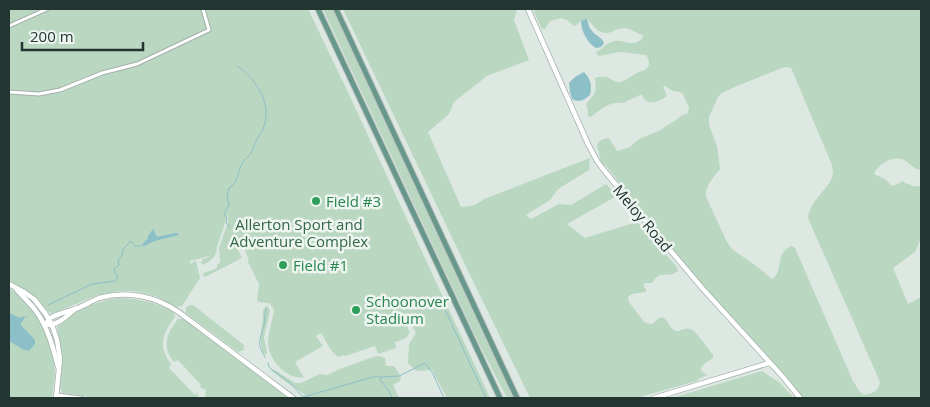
<svg xmlns="http://www.w3.org/2000/svg" width="930" height="407" viewBox="0 0 930 407" font-family="'Open Sans',sans-serif">
<rect width="100%" height="100%" fill="#dee8e3"/>
<!-- green -->
<g fill="#bad7c1" fill-rule="evenodd">
<path d="M9 9H308L346 88 490 398H447L432 370 416 371 408 363 409 344 416 333 407 317 400 320 401 322 406 321 408 330 410 331 407 337H406L404 339 395 342 396 348 378 354 375 346 345 356 344 355 338 357 331 350 321 333 316 336 323 346 295 362 304 378C304 378 296 377 296 377 281 373 267 356 268 340 269 331 272 321 274 312L273 307 269 303 258 302 257 299 259 284 248 262 249 260 241 240H235L234 242 242 258 205 277 203 276 204 273 217 268V265L220 262 219 248 228 222V214L217 247C217 256 211 261 203 265L202 264 201 262 203 259 207 258 209 256 190 261V264L196 261 200 278 182 306 177 307 155 296 135 291H120L97 295 52 314C46 311 42 305 37 300 29 291 19 286 9 280Z"/>
<path d="M323 9H333L514 398H507L477 340Z"/>
<path d="M343 9H517L514 20 529 60 487 76 454 102 449 114 428 132 461 207 475 205 484 199 590 158 589 170 558 189 550 200 526 215 531 219 559 204 571 205 606 184 617 196 567 224 585 238 637 222 677 267 678 271C667 279 661 269 652 283H644V287L646 289V292L632 294 628 297 629 302 645 323 652 324C657 320 659 316 665 318 679 343 680 323 692 330 698 333 708 349 713 355V358C706 363 693 369 708 375L700 378 697 381 636 398H530L469 273Z"/>
<path d="M535 9H921V170C911 168 911 164 904 160 893 155 878 164 874 174L885 179 892 186 898 184 902 181C909 185 913 187 921 186V238L915 252 893 268 908 304 921 297V337L920 342 921 344V398H803L776 365 729 316 673 251 606 166 601 163 597 145C599 140 603 139 609 138L617 151H618L630 147 639 139 661 130 667 125 673 122 681 116 688 113 689 108 683 94 680 92 673 91 665 86 663 87 667 96C659 102 647 107 642 95H640L623 103C611 101 602 108 592 116L590 117 588 116V111L586 104C595 94 597 92 595 79L597 77C601 77 605 76 609 78 613 80 615 83 620 82 625 81 630 77 635 74 645 70 654 68 646 55L620 52 599 56 597 54 596 52C603 49 606 43 614 41 625 39 631 48 642 39L643 35C637 34 630 28 624 28 615 28 610 36 601 32 594 29 592 22 586 19L581 21 576 25 574 26 567 20 561 18 550 21 545 29H542L534 12ZM785 67 791 68 794 75 832 165C832 168 833 171 833 173 832 188 810 198 808 218L880 382C878 392 873 393 864 395L860 392 853 381 795 248 792 246C774 252 784 273 772 279L759 268 732 249 727 242 706 197C705 186 713 178 720 169L717 146 709 125V117L718 97 722 93 737 86Z"/>
<path d="M9 288C34 304 51 333 54 363 56 375 53 387 52 398H9Z"/>
<path d="M116 298C137 298 155 302 174 312L175 317C162 334 158 346 171 364L169 368 195 395 198 393V398H90L80 395 63 393 60 389 62 356 57 327C67 312 99 301 116 298Z"/>
<path d="M190 305H193L244 345V350L238 352 186 313V308Z"/>
<path d="M267 306 268 307 270 311 264 337 267 353 265 355C256 342 264 325 263 310Z"/>
<path d="M178 319H183L288 398H205L206 390 199 387 201 385 178 360 174 362C161 346 167 333 178 319Z"/>
<path d="M376 356H380L385 358 386 366H394L401 377 400 381 393 385 399 398H309L270 370 276 371 295 383H301L320 374 327 375 340 369Z"/>
<path d="M762 371 780 383 794 398H672Z"/>
</g>
<!-- water -->
<g fill="#8cbfc7">
<path d="M586 19H587C588 23 589 28 592 31 596 36 602 37 604 43L601 47 596 48C588 44 581 31 581 21Z"/>
<path d="M584 72C591 79 592 86 590 95 584 100 580 103 572 99L570 92 569 83 575 77Z"/>
<path d="M153 229 157 237 175 233H177L179 235 155 241 144 246H141L146 240H147L148 236Z"/>
<path d="M9 313 20 318 24 316V319L21 323V325L35 340V344L29 351 24 350 9 341Z"/>
</g>
<g fill="none" stroke-linecap="round" stroke-linejoin="round">
<!-- stream -->
<g stroke="#8cbfc7" stroke-width="1">
<path d="M230 227 226 223 227 219 224 214 229 205 227 196 229 188C239 182 237 171 243 162 245 159 249 156 251 153 254 149 254 143 257 139 259 135 262 132 263 129 273 105 257 79 237 66"/>
<path d="M442 303 486 398"/>
<path d="M48 305 92 284 115 281 118 278 115 273 114 269 119 265 118 260 122 255 123 249 131 241 135 246H141"/>
<path d="M24 318 27 316"/>
<path d="M265 357C256 342 260 340 264 325 265 319 265 314 266 308"/>
<path d="M268 363 269 367 291 384 303 397 373 377 378 376 381 378"/>
<path d="M392 398 389 391 380 380 381 377 399 376 425 363 433 374 444 398"/>
</g>
<defs>
<g id="minor">
<path d="M9 26 47 9"/>
<path d="M9 92 39 94 60 90 102 73 137 64 209 30 203 9"/>
<path d="M57 395 81 398"/>
</g>
<g id="tertiary">
<path d="M528 9 588 144 597 161 603 169 648 224 703 289 783 377 800 398"/>
<path d="M9 284 24 292 34 299 45 313 52 325 57 340 60 359 56 398"/>
<path d="M17 290C23 297 30 303 36 311 48 328 53 347 58 367"/>
<path d="M45 325 49 319 52 317C60 313 69 311 78 308 85 305 92 301 99 298 127 290 156 296 180 313L293 398"/>
<path d="M49 325C59 324 67 316 74 310"/>
<path d="M654 398 769 363"/>
</g>
<g id="primary">
<path d="M318 9 500 398"/>
<path d="M336 9 517 398"/>
</g>
</defs>
<!-- minor casing -->
<use href="#minor" stroke="#a2afaa" stroke-width="5"/>
<!-- tertiary casing -->
<use href="#tertiary" stroke="#a2afaa" stroke-width="6"/>
<!-- primary casing -->
<use href="#primary" stroke="#bdc2c1" stroke-width="7"/>
<!-- minor -->
<use href="#minor" stroke="#fff" stroke-width="3"/>
<!-- tertiary -->
<use href="#tertiary" stroke="#fff" stroke-width="4.5"/>
<!-- primary -->
<use href="#primary" stroke="#68988b" stroke-width="5"/>
</g>
<!-- markers -->
<g fill="#2e9e5b" stroke="#eef5f1" stroke-width="2">
<circle cx="316" cy="201" r="5"/>
<circle cx="283" cy="265" r="5"/>
<circle cx="356" cy="310" r="5"/>
</g>
<g text-anchor="middle" dominant-baseline="central" stroke-width="5" stroke-linejoin="round" paint-order="stroke">
<!-- leisure labels -->
<g font-size="15" fill="#27864d" stroke="#eef5f1" text-anchor="start">
<text x="326" y="201">Field #3</text>
<text x="293" y="265">Field #1</text>
<text x="366" y="301">Schoonover<tspan x="366" dy="17">Stadium</tspan></text>
</g>
<!-- street labels -->
<g font-size="15" fill="#223530" stroke="#eef5f1">
<text transform="translate(643 218) rotate(50)">Meloy Road</text>
</g>
<!-- park labels -->
<g font-size="15" fill="#316745" stroke="#eef5f1">
<text x="299" y="224">Allerton Sport and<tspan x="299" dy="17">Adventure Complex</tspan></text>
</g>
</g>
<!-- border -->
<rect width="930" height="407" fill="none" stroke="#223530" stroke-width="20"/>
<!-- scale -->
<path d="M22 42v8h121v-8" fill="none" stroke="#223530" stroke-width="2.5"/>
<text x="30" y="42" font-size="15" fill="#223530" stroke="#eef5f1" stroke-width="4" paint-order="stroke">200 m</text>
</svg>
